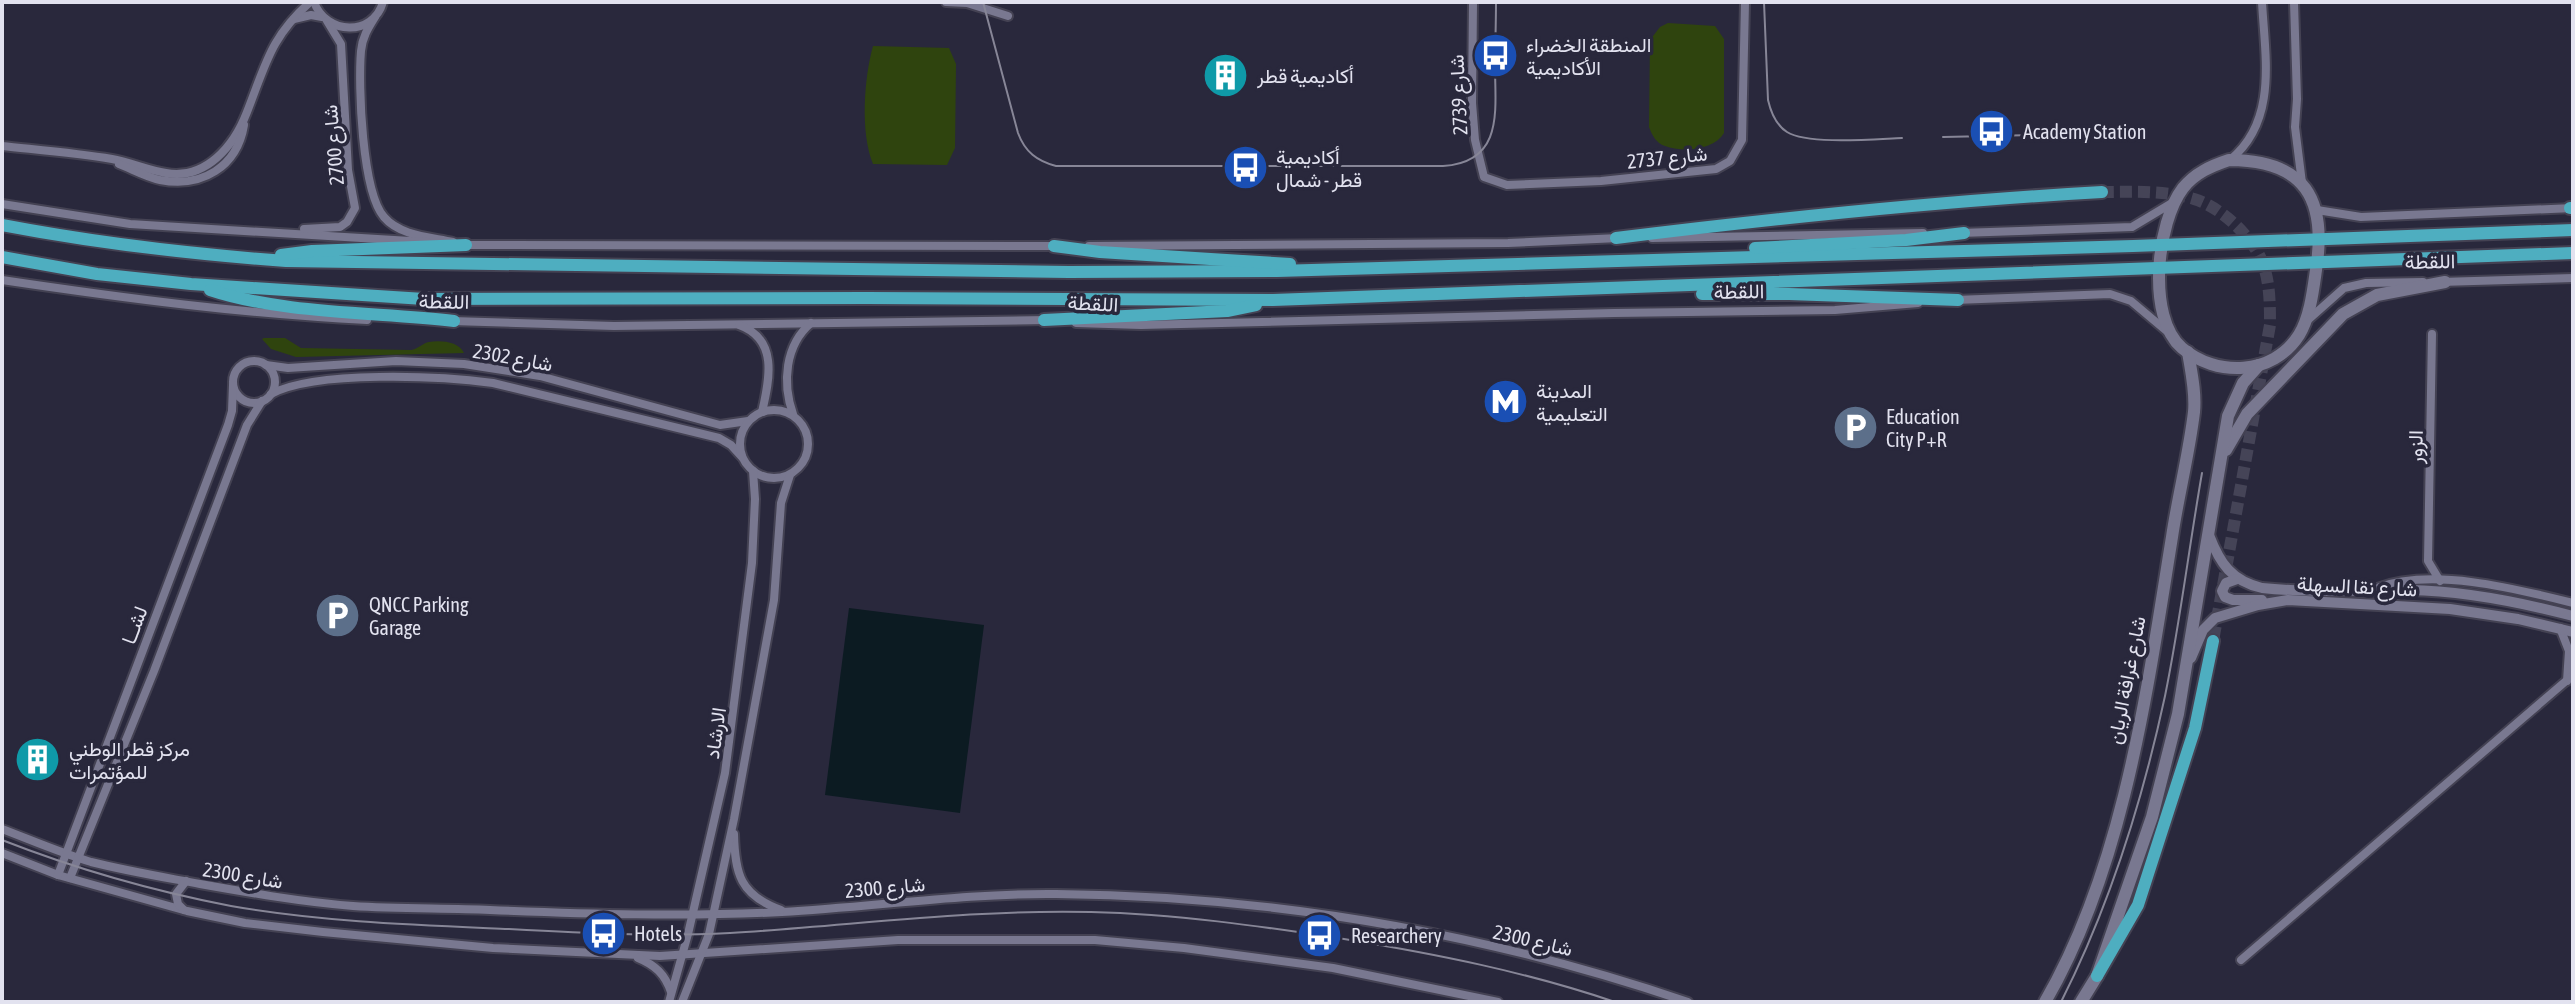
<svg xmlns="http://www.w3.org/2000/svg" width="2575" height="1004" viewBox="0 0 2575 1004" font-family="'Asap Condensed',Vazirmatn,sans-serif">
<rect width="100%" height="100%" fill="#29283c"/>
<!-- green -->
<g fill="#2f440e">
<path d="M1668 23 1715 26 1724 39V133C1714 150 1683 153 1665 146 1656 143 1652 135 1649 127L1650 40 1660 27Z"/>
<path d="M873 46 949 48 956 64 955 148 947 165 873 164C860 133 864 78 873 46Z"/>
<path d="M264 338H285L301 348 411 350C418 349 423 343 429 342 442 340 459 342 464 353L296 357 271 349 262 339Z"/>
</g>
<!-- water -->
<path fill="#0c1b22" d="M849 608 984 625 960 813 825 795Z"/>
<g fill="none" stroke-linecap="round" stroke-linejoin="round">
<!-- primary-tunnel -->
<path stroke="#454457" stroke-width="12" stroke-dasharray="12 6" stroke-linecap="butt" d="M2102 192C2131 192 2165 190 2194 199 2221 207 2254 238 2263 264 2270 283 2270 305 2270 325L2213 641"/>
<defs>
<g id="minor">
<path d="M314 2C326 35 373 37 383 2"/>
<path d="M946 2 967 3 1008 16"/>
<path d="M1473 2 1472 103 1475 140 1484 177 1507 185 1601 181 1716 169 1730 161 1742 140 1745 2"/>
<path d="M2294 2 2297 99 2295 127 2302 183"/>
<path d="M375 17C368 28 362 38 361 51 358 85 362 192 384 217 400 236 431 237 453 242"/>
<path d="M294 19 311 15 322 17"/>
<path d="M2 146C39 150 76 153 112 159 130 162 147 170 166 173 206 180 234 146 247 112 266 64 270 38 310 2"/>
<path d="M2230 160C2278 121 2265 57 2262 2"/>
<path d="M119 164C132 169 146 177 160 180 202 188 237 167 244 125"/>
<path d="M2 204 130 224 427 242"/>
<path d="M2317 210 2361 217 2573 208"/>
<path d="M304 229 340 227 347 222 355 208 348 170 341 44 327 21"/>
<path d="M1960 233 2132 227 2172 203"/>
<path d="M1652 238 1923 233"/>
<path d="M465 245 1059 246"/>
<path d="M1089 246 1508 243 1619 238"/>
<path d="M2 280C123 298 244 314 367 320"/>
<path d="M2440 282 2573 278"/>
<path d="M1955 300 2110 294 2131 301 2169 333"/>
<path d="M2309 319 2344 288 2366 283 2423 282"/>
<path d="M452 321 614 326 1047 320"/>
<path d="M1076 323 1141 325 1614 313 1835 310 1918 303"/>
<path d="M739 325C778 339 770 378 762 412"/>
<path d="M2432 334 2428 561 2440 581"/>
<circle cx="254" cy="382" r="21"/>
<path d="M266 365 288 368 396 361 464 364 540 376 720 425 748 421"/>
<path d="M271 394C316 370 441 376 493 383L719 438 731 445 742 457"/>
<circle cx="774" cy="444" r="34"/>
<path d="M793 414C782 383 785 345 811 323"/>
<path d="M2377 588C2432 567 2517 589 2573 603"/>
<path d="M2560 628 2569 651 2567 681"/>
<path d="M2 829C31 840 61 853 91 862 127 871 163 877 200 884 251 893 302 902 353 906 399 909 445 908 490 910 587 914 685 917 782 912 874 907 964 893 1056 894 1271 896 1485 933 1688 1002"/>
<path d="M734 834C735 874 740 895 781 910"/>
<path d="M2 853 58 875 187 911 245 923 323 932 493 948 660 956 898 940H1095L1184 948 1333 968 1498 1002"/>
<path d="M58 875 228 425 232 411 233 385"/>
<path d="M70 878 154 671 247 425 262 401"/>
<path d="M184 910 178 904 176 894 186 881"/>
<path d="M638 958C655 965 665 974 671 992"/>
<path d="M2241 960 2573 675"/>
<path d="M669 1002 688 934 725 773 752 563 755 499 753 471"/>
<path d="M682 1002 709 934 734 819 774 600 781 503 790 475"/>
</g>
<g id="tertiary">
<path d="M2209 535C2220 564 2232 581 2262 588 2311 593 2360 590 2409 590 2464 591 2520 602 2573 616"/>
<path d="M2237 579 2226 583 2222 591 2225 597 2233 600H2262"/>
<path d="M2191 658 2203 630 2215 618 2258 605 2288 600 2450 609 2518 619 2573 632"/>
</g>
<g id="secondary">
<path d="M2229 160C2306 160 2327 200 2316 270 2313 291 2310 317 2299 335 2273 376 2216 377 2182 348 2146 317 2157 222 2183 188 2195 173 2211 166 2229 160Z"/>
<path d="M2226 450 2247 414 2343 314 2377 295 2445 282"/>
<path d="M2045 1002C2124 866 2147 691 2172 537 2178 496 2189 454 2194 412 2196 392 2191 371 2188 352"/>
<path d="M2081 1002 2097 976 2152 817 2178 714 2228 416 2243 383 2259 365"/>
</g>
<g id="primary">
<path d="M2570 208H2573"/>
<path d="M2 225C96 243 190 254 286 261L1069 272 1277 271 2133 246 2573 230"/>
<path d="M1616 238C1778 218 1939 201 2102 192"/>
<path d="M1054 246 1100 252 1290 264"/>
<path d="M1755 248 1906 240 1964 233"/>
<path d="M281 255 312 251 466 245"/>
<path d="M2 257 97 274 191 284 424 299 867 298 1273 300 2573 253"/>
<path d="M210 290C282 314 377 312 454 321"/>
<path d="M1702 294H1789L1958 300"/>
<path d="M1044 320 1227 311 1256 305"/>
<path d="M2097 976 2138 905 2195 728 2213 641"/>
</g>
</defs>
<!-- minor casing -->
<use href="#minor" stroke="#444253" stroke-width="12"/>
<!-- tertiary casing -->
<use href="#tertiary" stroke="#444253" stroke-width="14"/>
<!-- secondary casing -->
<use href="#secondary" stroke="#444253" stroke-width="16"/>
<!-- primary casing -->
<use href="#primary" stroke="#444253" stroke-width="16"/>
<!-- minor -->
<use href="#minor" stroke="#797890" stroke-width="8"/>
<!-- tertiary -->
<use href="#tertiary" stroke="#797890" stroke-width="10"/>
<!-- secondary -->
<use href="#secondary" stroke="#797890" stroke-width="12"/>
<!-- primary -->
<use href="#primary" stroke="#4eaec0" stroke-width="12"/>
<!-- tram -->
<g stroke="#878697" stroke-width="2">
<path d="M983 2 1018 133C1025 152 1037 161 1056 166H1443C1501 162 1496 116 1495 71 1495 48 1496 25 1496 2"/>
<path d="M1764 2 1768 100C1771 113 1776 125 1787 132 1808 145 1875 139 1902 138"/>
<path d="M1943 137 2040 135"/>
<path d="M2 840C76 869 153 891 231 906 322 922 416 925 509 929 582 933 656 937 730 933 850 926 970 909 1091 912 1175 914 1260 926 1344 939 1436 954 1527 972 1615 1002"/>
<path d="M2061 1002C2110 905 2142 803 2165 696 2180 623 2189 547 2202 473"/>
</g>
</g>
<!-- icons -->
<defs>
<symbol id="bus-disc" viewBox="-11 -11 22 22"><circle r="9.5" fill="#1a4fb4" stroke="#29283c"/><path d="M-5-6H5V4H4V6H2V4H-2V6H-4V4H-5ZM-3.5-4V0h7V-4ZM-3.5 1.2v1.5H-2V1.2ZM2 1.2v1.5H3.5V1.2Z" fill="#fff"/></symbol>
<symbol id="building-disc" viewBox="-11 -11 22 22"><circle r="9.5" fill="#0f9aa8" stroke="#29283c"/><path d="M-4-6H4V6H1V3H-1V6H-4ZM-2.5-4.3h1.7v1.8h-1.7ZM.8-4.3h1.7v1.8H.8ZM-2.5-1h1.7V.8h-1.7ZM.8-1h1.7V.8H.8Z" fill="#fff"/></symbol>
<symbol id="metro-disc" viewBox="-11 -11 22 22"><circle r="9.5" fill="#1a4fb4" stroke="#29283c"/><path d="M-5.5 5V-5H-3L0 0L3-5H5.5V5H3V-.5L0 4L-3-.5V5Z" fill="#fff"/></symbol>
<symbol id="parking-disc" viewBox="-11 -11 22 22"><circle r="9.5" fill="#5c6f8a" stroke="#29283c"/><path d="M-3.5-5.5H1a3.5 3.5 0 0 1 0 7H-1V5.5H-3.5ZM-1-3.4V-.6H.8a1.4 1.4 0 0 0 0-2.8Z" fill="#fff"/></symbol>
</defs>
<g fill-rule="evenodd">
<use href="#bus-disc" x="1470" y="30" width="51" height="51"/>
<use href="#building-disc" x="1200" y="50" width="51" height="51"/>
<use href="#bus-disc" x="1966" y="106" width="51" height="51"/>
<use href="#bus-disc" x="1220" y="142" width="51" height="51"/>
<use href="#metro-disc" x="1480" y="376" width="51" height="51"/>
<use href="#parking-disc" x="1830" y="402" width="51" height="51"/>
<use href="#parking-disc" x="312" y="590" width="51" height="51"/>
<use href="#building-disc" x="12" y="734" width="51" height="51"/>
<use href="#bus-disc" x="578" y="908" width="51" height="51"/>
<use href="#bus-disc" x="1294" y="910" width="51" height="51"/>
</g>
<g text-anchor="middle" dominant-baseline="central" stroke-width="7" stroke-linejoin="round" paint-order="stroke">
<!-- poi labels -->
<g font-size="20" fill="#e2e2ef" stroke="#29283c" text-anchor="start">
<text x="1526" y="44">المنطقة الخضراء<tspan x="1526" dy="23">الأكاديمية</tspan></text>
<text x="1257" y="75">أكاديمية قطر</text>
<text x="2023" y="131">Academy Station</text>
<text x="1276" y="156">أكاديمية<tspan x="1276" dy="23">قطر - شمال</tspan></text>
<text x="1536" y="390">المدينة<tspan x="1536" dy="23">التعليمية</tspan></text>
<text x="1886" y="416">Education<tspan x="1886" dy="23">City P+R</tspan></text>
<text x="369" y="604">QNCC Parking<tspan x="369" dy="23">Garage</tspan></text>
<text x="69" y="748">مركز قطر الوطني<tspan x="69" dy="23">للمؤتمرات</tspan></text>
<text x="634" y="933">Hotels</text>
<text x="1351" y="935">Researchery</text>
</g>
<!-- street labels -->
<g font-size="20" fill="#e2e2ef" stroke="#29283c">
<text transform="translate(1458 95) rotate(-93)">شارع 2739</text>
<text transform="translate(333 145) rotate(-95)">شارع 2700</text>
<text transform="translate(1667 157) rotate(-6)">شارع 2737</text>
<text transform="translate(2430 261) rotate(-1)">اللقطة</text>
<text transform="translate(1739 291) rotate(-1)">اللقطة</text>
<text transform="translate(444 301) rotate(1)">اللقطة</text>
<text transform="translate(1093 303) rotate(3)">اللقطة</text>
<text transform="translate(513 357) rotate(10)">شارع 2302</text>
<text transform="translate(2415 447) rotate(-89)">الزور</text>
<text transform="translate(2357 586) rotate(3)">شارع نقا السهلة</text>
<text transform="translate(134 625) rotate(-69)">لشــا</text>
<text transform="translate(2126 680) rotate(-79)">شارع غرافة الريان</text>
<text transform="translate(715 733) rotate(-82)">الارشاد</text>
<text transform="translate(243 875) rotate(9)">شارع 2300</text>
<text transform="translate(885 887) rotate(-5)">شارع 2300</text>
<text transform="translate(1533 940) rotate(13)">شارع 2300</text>
</g>
</g>
<!-- border -->
<rect width="2575" height="1004" fill="none" stroke="#e2e2ef" stroke-width="8"/>
</svg>
